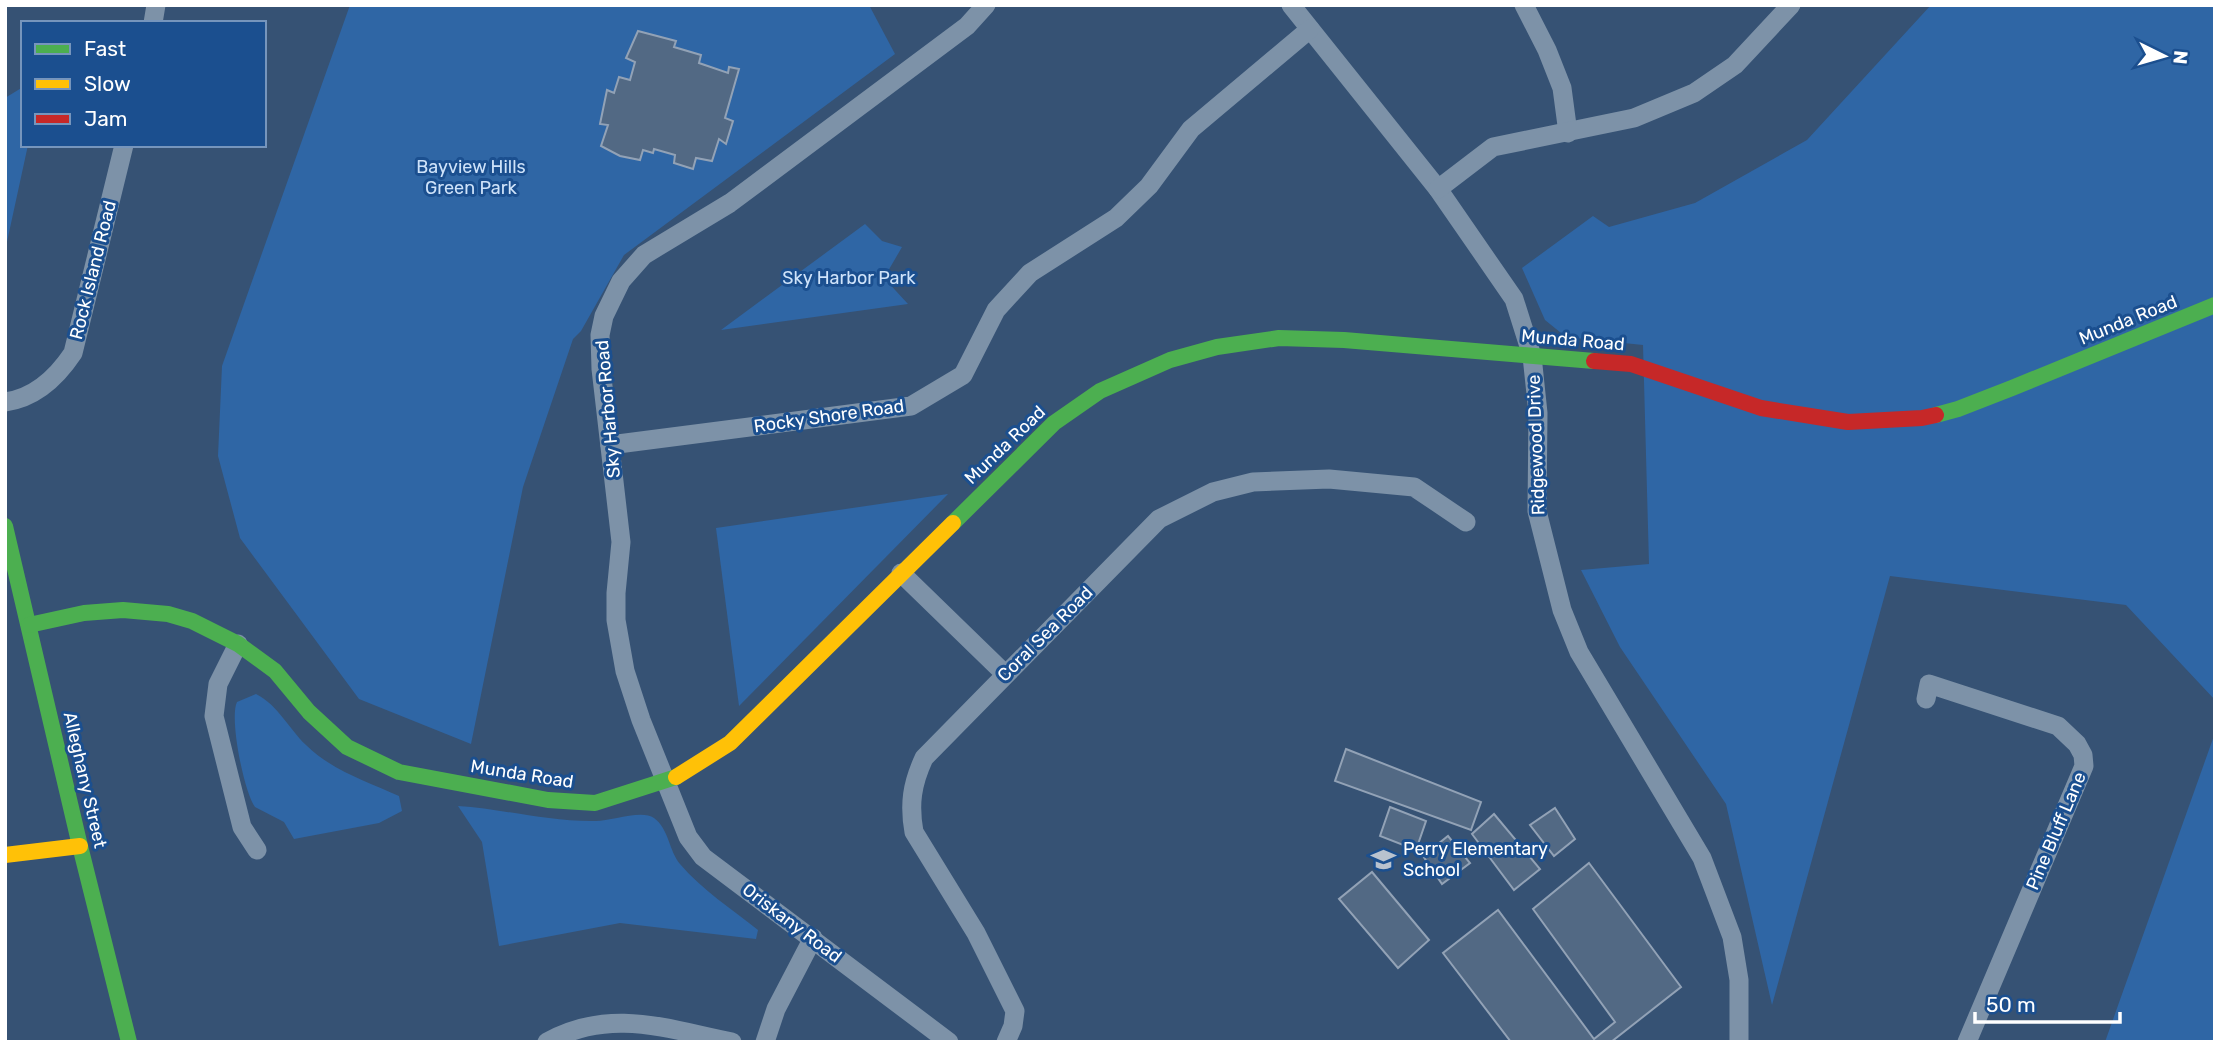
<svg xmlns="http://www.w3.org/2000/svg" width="2220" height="1047" viewBox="0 0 2220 1047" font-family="Rubik,sans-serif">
<rect width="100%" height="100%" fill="#365274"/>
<!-- green -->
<g fill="#2f66a5">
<path d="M350 5H869L895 54 624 255 581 331 573 339 523 487 471 744 359 699 240 538 218 456 222 366Z"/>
<path d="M1931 5H2215V700L2126 605 1890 576 1772 1005 1726 804 1620 647 1581 570 1649 564 1643 345 1566 337 1545 320 1522 268 1593 216 1609 227 1695 203 1807 140Z"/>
<path d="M23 87V145H28L5 251V98Z"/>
<path d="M865 224 882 241 902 247 884 278 908 304 721 330Z"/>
<path d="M948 494 739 706 716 528Z"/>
<path d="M256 694C278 705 289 729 306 745 331 770 368 782 399 796L402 811 379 823 294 839 284 822 255 807C244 792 229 718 237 702Z"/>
<path d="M2215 733V1042H2105Z"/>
<path d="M458 806C504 809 549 822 596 821 611 821 642 809 654 818 669 829 669 851 680 864 702 890 732 909 758 930L756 939 620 923 499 946 482 842Z"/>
</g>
<!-- building -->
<g fill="#526984" stroke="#92a2b6" stroke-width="2">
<path d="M638 31 676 41 674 47 701 55 699 63 728 73 729 67 739 69 725 118 733 121 726 144 719 139 712 161 696 158 693 169 674 163 675 155 654 149 653 153 643 150 640 160 620 156 601 146 608 125 600 124 607 90 614 93 619 77 630 80 635 62 626 58Z"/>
<path d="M1346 749 1481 802 1471 830 1335 781Z"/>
<path d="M1390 807 1426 821 1416 850 1380 836Z"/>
<path d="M1555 808 1575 839 1554 856 1530 825Z"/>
<path d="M1494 814 1540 869 1514 890 1472 834Z"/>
<path d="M1448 836 1470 863 1442 884 1423 856Z"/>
<path d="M1589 863 1681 987 1611 1042H1511L1443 953 1498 910 1594 1039 1615 1022 1533 909Z"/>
<path d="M1372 872 1429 940 1398 968 1339 899Z"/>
</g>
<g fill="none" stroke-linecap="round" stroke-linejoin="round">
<!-- street -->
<g stroke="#7d92a8" stroke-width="19">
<path d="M1291 5 1438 189 1514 299 1532 356 1538 413 1537 511 1562 610 1579 652 1702 858 1732 937 1739 980V1042"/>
<path d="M1524 5 1547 50 1562 88 1568 133"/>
<path d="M153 23 156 5"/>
<path d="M1438 189 1493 147 1634 118 1694 93 1735 65 1791 5"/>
<path d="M5 402C36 398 57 377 73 353L124 145"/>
<path d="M610 445 911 406 963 375 996 310 1030 273 1116 218 1149 186 1191 129 1310 29"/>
<path d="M901 573 1005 674"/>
<path d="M238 644 218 684 214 716 242 827 257 850"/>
<path d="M1926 699 1929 684 2058 726 2077 744 2083 755 2084 766 1967 1042"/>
<path d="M547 1042C611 1007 666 1029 732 1042"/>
<path d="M765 1042 776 1009 813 938"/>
<path d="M949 1042 703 857 688 837 641 720 625 671 616 620V593L621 542 601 369 600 335 604 316 621 281 644 255 730 203 967 26 986 5"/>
<path d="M1006 1042 1013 1026 1015 1011 976 933 914 832C909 804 912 784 924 758L1159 519 1213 492 1253 482 1329 479 1414 487 1466 522"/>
</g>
<!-- fast -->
<g stroke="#4caf50" stroke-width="16">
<path d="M1936 415 1958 409 2012 388 2215 305"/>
<path d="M953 523 1054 423 1100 391 1170 360 1217 347 1279 338 1344 340 1594 361"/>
<path d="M5 526 80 846 129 1042"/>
<path d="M29 625 84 613 123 610 168 614 192 621 238 644 275 671 309 712 347 747 399 772 548 800 595 803 676 777"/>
</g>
<!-- slow -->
<g stroke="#ffc107" stroke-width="16">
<path d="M676 777 730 743 953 523"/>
<path d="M5 855 80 846"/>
</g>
<!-- jam -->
<path stroke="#c62828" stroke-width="16" d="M1594 361 1631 364 1761 408 1848 422 1922 418 1936 415"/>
</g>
<!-- icons -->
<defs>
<symbol id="school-bare" viewBox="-9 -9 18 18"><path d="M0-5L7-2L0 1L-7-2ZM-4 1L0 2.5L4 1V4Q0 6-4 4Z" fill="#b9c2ce" stroke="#1b4f8f" stroke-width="2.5" paint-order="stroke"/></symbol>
</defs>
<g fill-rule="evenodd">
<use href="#school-bare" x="1366" y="842" width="35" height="35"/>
</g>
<g text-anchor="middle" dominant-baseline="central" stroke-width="6" stroke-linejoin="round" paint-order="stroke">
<!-- park labels -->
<g font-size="18" fill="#cfe3fa" stroke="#1b4f8f">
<text x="471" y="167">Bayview Hills<tspan x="471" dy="21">Green Park</tspan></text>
<text x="849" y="278">Sky Harbor Park</text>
</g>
<!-- street labels -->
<g font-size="18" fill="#fff" stroke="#1b4f8f">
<text transform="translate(93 270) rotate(-76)">Rock Island Road</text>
<text transform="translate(2128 320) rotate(-22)">Munda Road</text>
<text transform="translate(1573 340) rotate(5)">Munda Road</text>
<text transform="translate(608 409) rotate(-95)">Sky Harbor Road</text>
<text transform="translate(829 416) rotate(-8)">Rocky Shore Road</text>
<text transform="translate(1005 445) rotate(-44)">Munda Road</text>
<text transform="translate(1536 445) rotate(-92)">Ridgewood Drive</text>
<text transform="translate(1045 634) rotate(-45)">Coral Sea Road</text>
<text transform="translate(522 774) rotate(9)">Munda Road</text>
<text transform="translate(85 780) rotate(77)">Alleghany Street</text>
<text transform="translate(2056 831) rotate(-67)">Pine Bluff Lane</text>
<text transform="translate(792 923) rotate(37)">Oriskany Road</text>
</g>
<!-- poi labels -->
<g font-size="18" fill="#fff" stroke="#1b4f8f" text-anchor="start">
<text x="1403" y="849">Perry Elementary<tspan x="1403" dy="21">School</tspan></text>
</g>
</g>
<!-- border -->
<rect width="2220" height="1047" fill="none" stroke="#ffffff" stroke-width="14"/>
<!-- legend -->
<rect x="21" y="21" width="245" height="126" fill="#1b4f8f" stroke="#7695bc" stroke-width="2"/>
<rect x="35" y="44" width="35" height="10" fill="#4caf50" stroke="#7695bc" stroke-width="2"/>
<text x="84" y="56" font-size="21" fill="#ffffff">Fast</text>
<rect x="35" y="79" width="35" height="10" fill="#ffc107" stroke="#7695bc" stroke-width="2"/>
<text x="84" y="91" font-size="21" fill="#ffffff">Slow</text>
<rect x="35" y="114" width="35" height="10" fill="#c62828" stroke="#7695bc" stroke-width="2"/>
<text x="84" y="126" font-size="21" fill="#ffffff">Jam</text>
<!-- north arrow -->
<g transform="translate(2164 56) rotate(95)" stroke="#1b4f8f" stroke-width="5" paint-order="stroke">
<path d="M0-5L12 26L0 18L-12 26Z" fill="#ffffff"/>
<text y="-10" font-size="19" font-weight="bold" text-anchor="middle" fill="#ffffff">N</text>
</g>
<!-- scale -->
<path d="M1975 1012v10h145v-10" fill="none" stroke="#ffffff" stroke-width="3.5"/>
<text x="1986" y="1012" font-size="21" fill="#ffffff" stroke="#1b4f8f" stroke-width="5" paint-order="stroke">50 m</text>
</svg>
